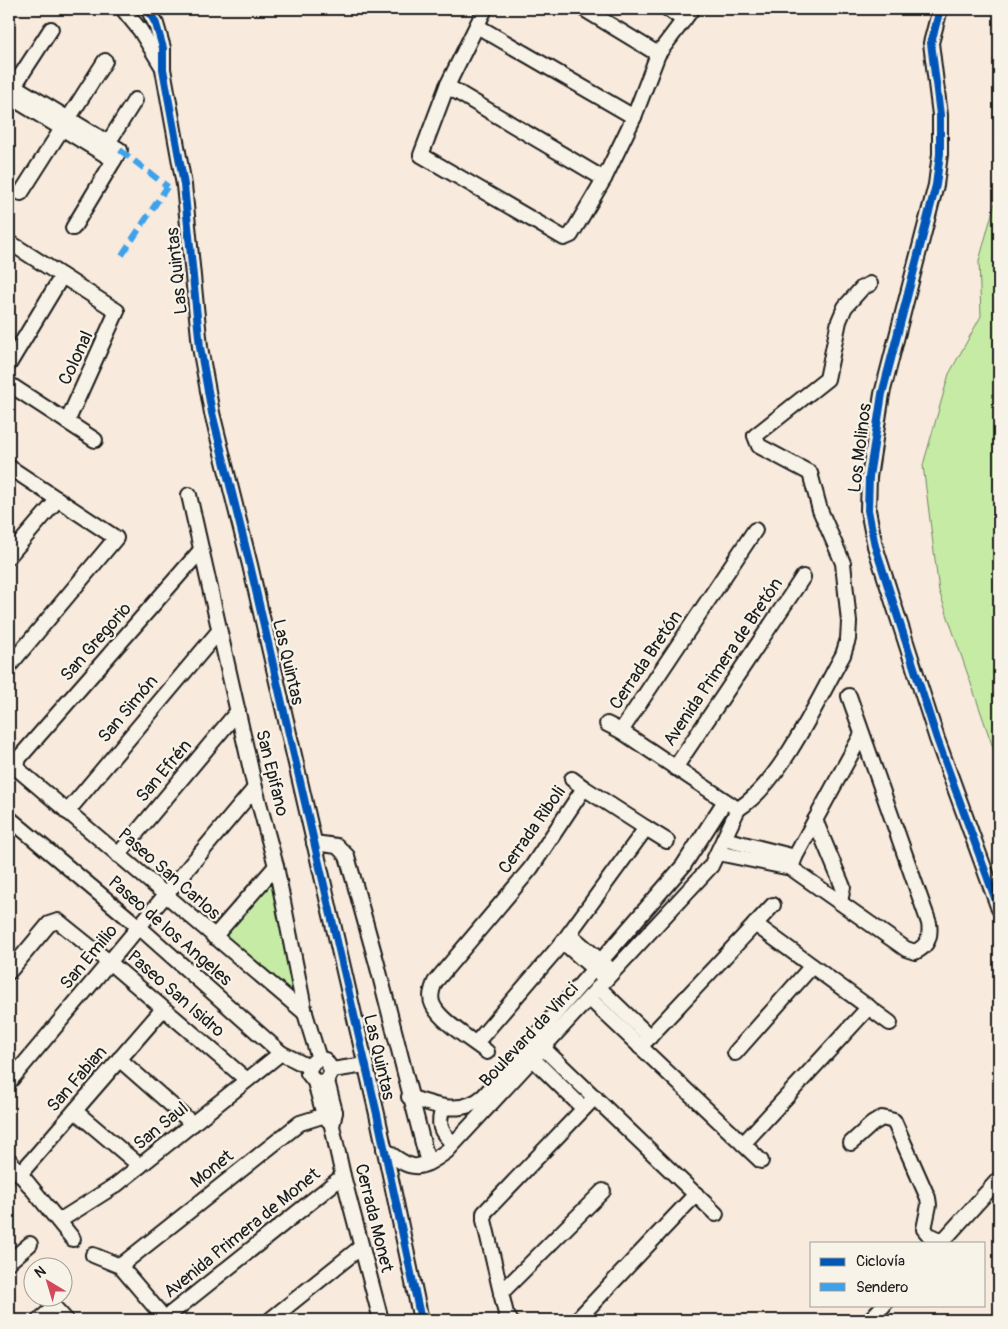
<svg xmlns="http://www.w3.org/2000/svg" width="1008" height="1329" viewBox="0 0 1008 1329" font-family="Pangolin,sans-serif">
<rect width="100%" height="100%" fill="#f8eadc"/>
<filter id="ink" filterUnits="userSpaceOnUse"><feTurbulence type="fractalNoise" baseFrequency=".02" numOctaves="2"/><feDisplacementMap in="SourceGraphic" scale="10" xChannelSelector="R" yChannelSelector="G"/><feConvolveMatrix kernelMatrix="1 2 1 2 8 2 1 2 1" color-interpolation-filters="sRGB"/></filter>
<g filter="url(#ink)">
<!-- green -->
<g fill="#c5eba5" stroke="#708460">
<path d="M997 9H999V765L939 591 923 465 949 374 981 316 979 261 999 188 994 141 993 83Z"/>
<path d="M275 874 296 996 219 937Z"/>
</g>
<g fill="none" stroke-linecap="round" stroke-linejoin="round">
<defs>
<g id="minor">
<path d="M123 9 140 30 162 66"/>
<path d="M148 9 156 24 163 48V69L184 185 200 347 212 413 250 565 377 1114 421 1320"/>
<path d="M485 9 447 86 421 155 564 238 571 235 604 179 634 117 658 54 692 9"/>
<path d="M584 9 658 54"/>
<path d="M668 9 684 20"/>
<path d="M940 9 931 43 940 115V154L936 185 882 394 869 477 868 510 875 546 937 739 999 909"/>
<path d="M477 26 634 117"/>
<path d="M9 83 120 150 73 228"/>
<path d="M447 86 604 179"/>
<path d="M9 90 14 86 51 29"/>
<path d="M9 96 114 160"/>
<path d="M108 143 135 100"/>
<path d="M21 193 105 61"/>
<path d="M9 242 117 311 67 422"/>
<path d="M9 364 62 276"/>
<path d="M9 384 95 440"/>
<path d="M9 467 116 538 9 666"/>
<path d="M189 495 255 788 276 866 305 1013 319 1059"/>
<path d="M201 550 19 758 17 766 21 772 305 1013"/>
<path d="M9 556 58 499"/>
<path d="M607 724 621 731"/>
<path d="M675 768 803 577"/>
<path d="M572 779 584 788"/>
<path d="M733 806 621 731 755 530"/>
<path d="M738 809C781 783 818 699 843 655L848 639 849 622 843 563 820 510 810 473 759 446 755 436 827 379 839 321 845 307 862 288 870 284"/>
<path d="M67 812 219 631"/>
<path d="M9 818 139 927 281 1053 309 1067"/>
<path d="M815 820 843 887 840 902"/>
<path d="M646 828 667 841"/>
<path d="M724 839 795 857"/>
<path d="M314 843 337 846 347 856 377 964 428 1163"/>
<path d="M718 853 791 868 906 949 915 952C928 946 931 936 929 923L849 696"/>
<path d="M118 855 238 711"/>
<path d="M791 868 795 857 861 736"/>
<path d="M755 924 890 1023"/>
<path d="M569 934 609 968"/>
<path d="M214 937 276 866"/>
<path d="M563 942 602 976"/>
<path d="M9 972 49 924 58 921 109 962 247 1080"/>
<path d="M599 988 650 1037"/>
<path d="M589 998 761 1161"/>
<path d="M476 1043 563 942 646 828 584 788 531 868 435 982C432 989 429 997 433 1005 440 1021 473 1041 487 1052"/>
<path d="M640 1047 773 905"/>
<path d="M543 1048 716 1214"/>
<path d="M735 1053 812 966"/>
<path d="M119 1059 193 1124"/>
<path d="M533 1059 583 1108"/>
<path d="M332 1070 365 1065"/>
<path d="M327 1081 335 1112 332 1126 343 1176 381 1320"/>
<path d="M9 1082 255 788"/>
<path d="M315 1082 327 1081 332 1070 325 1060 319 1059 313 1062 308 1073 315 1082 324 1115 329 1121"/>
<path d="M409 1097C435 1106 462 1116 484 1096L683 866 725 801"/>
<path d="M443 1108C437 1124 440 1132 453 1143"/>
<path d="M75 1111 140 1166"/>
<path d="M851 1143 872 1124 882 1118 894 1121 928 1198 929 1205 924 1229 929 1235 942 1241"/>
<path d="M743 1144 869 1007"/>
<path d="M384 1149C411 1171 418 1172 447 1151L711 866 738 809"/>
<path d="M9 1160 73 1239"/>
<path d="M20 1174 163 1009"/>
<path d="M59 1221 116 1185 281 1053"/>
<path d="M941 1243 999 1179"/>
<path d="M93 1255 120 1266 166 1320"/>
<path d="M9 1262 30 1244"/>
<path d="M120 1266 300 1123 335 1112"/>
<path d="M501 1293 603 1191"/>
<path d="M44 1296 66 1320"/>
<path d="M164 1319 343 1176"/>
<path d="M39 1320 54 1308"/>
<path d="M270 1320 361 1247"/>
<path d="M510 1320 506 1314 484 1220V1213L595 1097"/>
<path d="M577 1320 696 1194"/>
<path d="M870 1320 884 1305"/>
</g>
</defs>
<!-- minor casing -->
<use href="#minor" stroke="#1c1c1c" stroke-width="18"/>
<!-- minor -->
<use href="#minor" stroke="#f7f3e8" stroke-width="14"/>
<!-- quiet -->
<g stroke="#3da2ea" stroke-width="6" stroke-dasharray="12 6" stroke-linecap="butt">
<path d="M120 150 168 187"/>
<path d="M122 255 167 187"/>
</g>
<defs>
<g id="cycleway">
<path d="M148 9 156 24 163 48V69L184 185 200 347 212 413 250 565 377 1114 421 1320"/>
<path d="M940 9 931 43 940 115V154L936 185 882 394 869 477 868 510 875 546 937 739 999 909"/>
</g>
</defs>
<!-- cycleway casing -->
<use href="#cycleway" stroke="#f7f3e8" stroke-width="11"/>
<!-- cycleway -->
<use href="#cycleway" stroke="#0057b8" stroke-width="8"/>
</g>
</g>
<g text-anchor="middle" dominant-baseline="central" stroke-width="4.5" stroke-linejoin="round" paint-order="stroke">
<!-- street labels -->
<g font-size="18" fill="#1c1c1c" stroke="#f7f3e8">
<text transform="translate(177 271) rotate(-96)">Las Quintas</text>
<text transform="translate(76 358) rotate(-65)">Colonal</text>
<text transform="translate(860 448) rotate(-83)">Los Molinos</text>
<text transform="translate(96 642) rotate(-49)">San Gregorio</text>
<text transform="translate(646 660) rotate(-56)">Cerrada Bretón</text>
<text transform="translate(288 662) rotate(77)">Las Quintas</text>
<text transform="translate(723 662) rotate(-56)">Avenida Primera de Bretón</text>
<text transform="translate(128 709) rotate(-50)">San Simón</text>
<text transform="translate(164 771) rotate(-50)">San Efrén</text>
<text transform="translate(272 773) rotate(76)">San Epifano</text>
<text transform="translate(532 830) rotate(-55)">Cerrada Riboli</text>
<text transform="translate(169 874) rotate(41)">Paseo San Carlos</text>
<text transform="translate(170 931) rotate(41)">Paseo de los Angeles</text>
<text transform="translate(89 957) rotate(-50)">San Emilio</text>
<text transform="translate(176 994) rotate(41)">Paseo San Isidro</text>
<text transform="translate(529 1035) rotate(-47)">Boulevard da Vinci</text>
<text transform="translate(379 1057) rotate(77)">Las Quintas</text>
<text transform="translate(77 1079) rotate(-49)">San Fabian</text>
<text transform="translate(161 1126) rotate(-39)">San Saul</text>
<text transform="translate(212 1169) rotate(-39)">Monet</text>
<text transform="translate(374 1218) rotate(76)">Cerrada Monet</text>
<text transform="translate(242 1233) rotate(-39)">Avenida Primera de Monet</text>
</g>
</g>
<!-- margin -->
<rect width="1008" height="1329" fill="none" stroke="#f7f3e8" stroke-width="30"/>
<rect x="15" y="15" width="978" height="1299" fill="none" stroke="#1c1c1c" stroke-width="2" filter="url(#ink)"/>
<!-- legend -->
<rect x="810" y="1242" width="175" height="65" fill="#f7f3e8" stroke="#9f9d96"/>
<rect x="820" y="1258" width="25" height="8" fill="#0057b8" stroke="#9f9d96"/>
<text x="856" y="1266" font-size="15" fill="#1c1c1c">Ciclovía</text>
<rect x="820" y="1283" width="25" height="8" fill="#3da2ea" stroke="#9f9d96"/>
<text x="856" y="1292" font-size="15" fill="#1c1c1c">Sendero</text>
<!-- north arrow -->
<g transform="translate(48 1282) rotate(322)"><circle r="24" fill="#f7f3e8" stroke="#9f9d96"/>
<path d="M0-4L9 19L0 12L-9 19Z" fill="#d1495b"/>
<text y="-8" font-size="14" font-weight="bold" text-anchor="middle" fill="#1c1c1c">N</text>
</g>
</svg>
